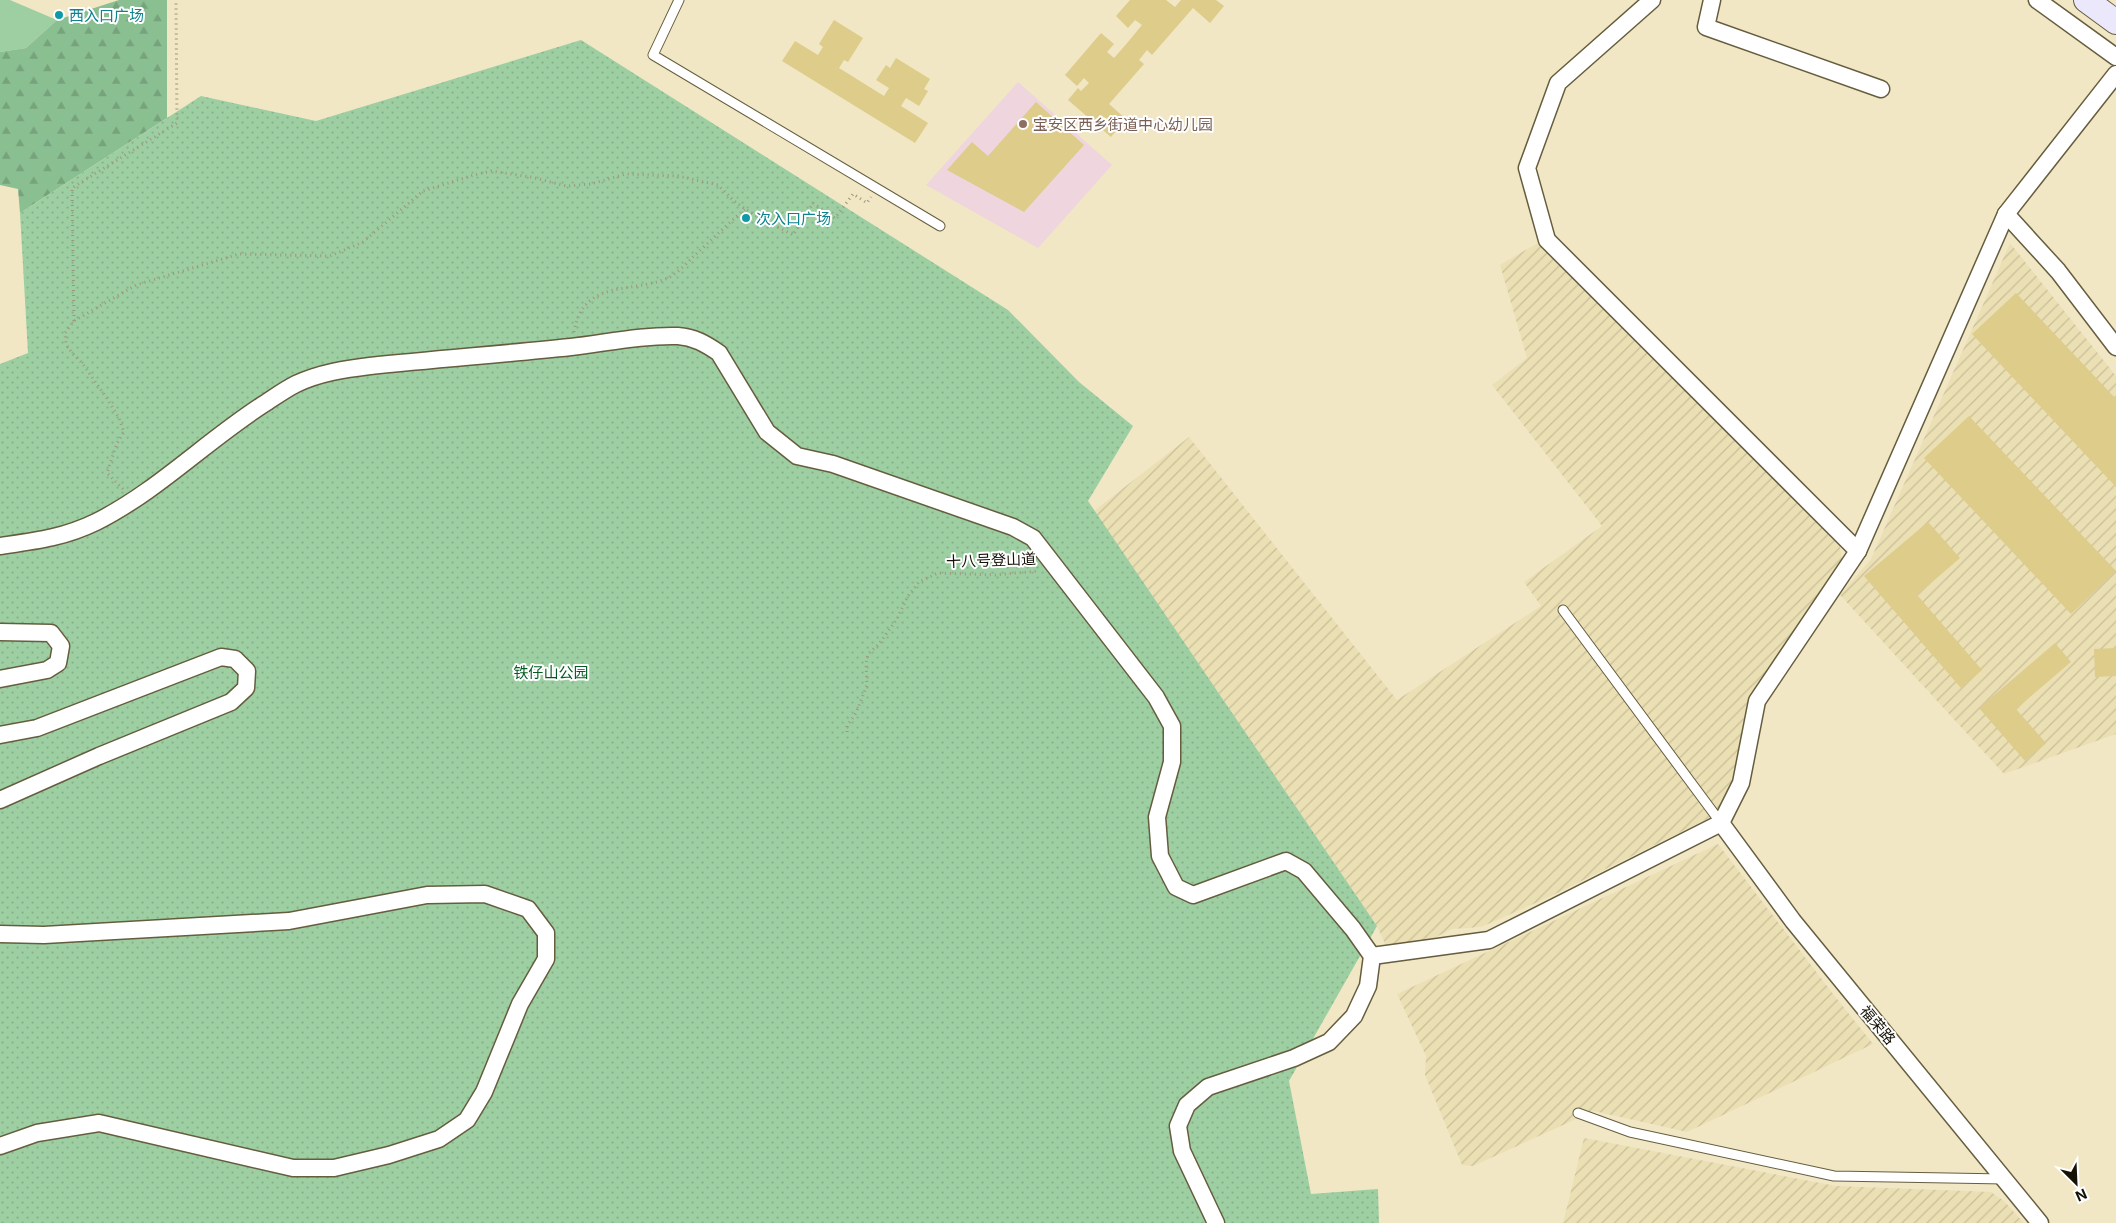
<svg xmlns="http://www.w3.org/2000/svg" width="2116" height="1223" viewBox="0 0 2116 1223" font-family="Inter,'Noto Sans SC',sans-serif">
<defs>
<pattern id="industrial-furrows" width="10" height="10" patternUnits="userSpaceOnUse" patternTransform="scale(1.25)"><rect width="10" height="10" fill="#ebdfb4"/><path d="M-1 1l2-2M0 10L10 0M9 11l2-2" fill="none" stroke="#c9be99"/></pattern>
<pattern id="forest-firs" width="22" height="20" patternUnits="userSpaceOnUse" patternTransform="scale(1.25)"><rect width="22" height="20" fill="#8abf91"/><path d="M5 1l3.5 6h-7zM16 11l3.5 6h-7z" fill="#76a37c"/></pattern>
<pattern id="park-dots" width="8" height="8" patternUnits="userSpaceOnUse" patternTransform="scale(1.25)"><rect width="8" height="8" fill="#9dcfa3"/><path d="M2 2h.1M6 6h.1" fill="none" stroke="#86b18b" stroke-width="1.8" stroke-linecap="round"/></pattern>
</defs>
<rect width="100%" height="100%" fill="#f1e7c4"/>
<!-- industrial -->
<g fill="url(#industrial-furrows)">
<path d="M1541 241 1840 546 1842 561 1748 698 1732 783 1715 815 1549 897 1481 927 1452 929 1392 959 1377 926 1094 511 1189 437 1397 700 1541 606 1524 582 1602 526 1492 385 1527 358 1500 265Z"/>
<path d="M2010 243 2116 376V734L2004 774 1840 595 1871 559Z"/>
<path d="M1718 844 1834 995 1873 1044 1687 1132 1594 1111 1473 1166 1462 1165 1425 1075 1426 1056 1397 994Z"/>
<path d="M1584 1138 1836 1186 1991 1192 2004 1201 2024 1223H1563Z"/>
</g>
<!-- education -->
<path fill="#efd5dd" d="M1018 82 1112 165 1038 248 926 185Z"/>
<!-- grass -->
<path fill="#9dcfa3" d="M0 0H10L57 20 26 48 0 52Z"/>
<!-- forest -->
<path fill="url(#forest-firs)" d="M119 0H167V118L20 213 18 189 0 185V52L26 48 57 20Z"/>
<!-- park -->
<path fill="url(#park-dots)" d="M581 40 1008 310 1079 382 1133 426 1088 501 1377 926 1289 1081 1311 1194 1378 1189 1379 1223H0V364L28 353 20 213 201 96 316 121Z"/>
<!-- building -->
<g fill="#decc8a">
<path d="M1130 0H1166L1175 7 1181 0H1216L1224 6 1210 23 1193 8 1152 55 1147 50 1139 60 1144 64 1109 104 1126 119 1111 137 1068 100 1078 88 1081 91 1089 83 1084 78 1077 86 1065 75 1101 33 1114 44 1107 52 1114 58 1128 42 1142 25 1135 20 1128 28 1116 16Z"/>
<path d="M834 20 863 38 848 62 844 60 839 68 884 96 889 88 876 80 886 65 890 68 896 58 930 79 924 89 928 91 919 106 906 98 901 106 928 123 915 143 782 61 795 41 818 55 823 47 819 44Z"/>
<path d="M1036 102 1084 145 1024 212 947 170 972 142 988 156Z"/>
<path d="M2016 293 2116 399V487L1972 334Z"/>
<path d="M1969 416 2116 571 2071 614 1924 458Z"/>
<path d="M1928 522 1960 558 1917 595 1982 670 1961 688 1864 576Z"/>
<path d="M2055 643 2071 662 2016 709 2046 743 2025 761 1979 708Z"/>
<path d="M2116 648V676L2095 677 2094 649Z"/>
</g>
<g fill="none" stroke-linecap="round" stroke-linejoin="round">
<defs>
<g id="service">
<path d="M679 0 653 55 940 226"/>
<path d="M1563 610 1721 823"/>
<path d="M1578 1113 1630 1132 1834 1176 2005 1179"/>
</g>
<g id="minor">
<path d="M1652 0 1558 83 1527 168 1547 240 1858 551"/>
<path d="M1712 0 1706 27 1881 89"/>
<path d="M2037 0 2116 57"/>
<path d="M2006 214 2058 271 2116 347"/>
<path d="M0 546C35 541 63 538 96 522 158 491 208 439 267 402 276 396 286 389 296 384 319 373 345 369 370 366 437 359 504 354 571 347 606 343 642 335 678 336 694 337 706 344 719 353L767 432 797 456 833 464 1013 527 1033 538 1156 697 1172 726V762L1157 817 1160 856 1176 887 1193 895 1286 861 1304 871 1353 929 1372 956 1368 986 1354 1016 1329 1042 1294 1058 1208 1087 1187 1105 1178 1126 1182 1151 1216 1223"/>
<path d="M0 632 51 633 61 646 58 663 47 670 0 679"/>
<path d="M0 735 37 728 221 657 235 659 247 671 246 688 231 702 99 756 0 800"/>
<path d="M1721 823 1793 921 2040 1223"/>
<path d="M0 934 44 935 289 921 427 895 485 894 528 909 546 933V959L520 1004 484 1092 467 1120 439 1139 389 1155 334 1168H293L99 1123 37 1133 0 1146"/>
<path d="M1372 956 1489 940 1721 823 1741 783 1757 701 1858 551 2006 214 2116 74"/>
</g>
<path id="secondary" d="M2086 0 2116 22"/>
</defs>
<!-- service casing -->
<use href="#service" stroke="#655d3e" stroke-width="11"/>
<!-- minor casing -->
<use href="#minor" stroke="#655d3e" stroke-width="19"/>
<!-- secondary casing -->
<use href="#secondary" stroke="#655d3e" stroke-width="26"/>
<!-- path -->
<g stroke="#9e967c" stroke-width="3" stroke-dasharray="1 4" stroke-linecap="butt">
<path d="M74 321 72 188 177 123 176 0"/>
<path d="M574 332C583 278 632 294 668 278 678 273 687 263 694 256 711 240 728 224 745 209"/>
<path d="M123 489 107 473 117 443 124 432 119 418 106 397 82 363 72 353 66 344 65 333 74 321 136 285 239 254 330 256 363 242 423 191 474 175 491 171 531 177 566 186 591 184 626 174 678 176 718 185 734 201 751 213 793 235 813 203 835 218 853 194 867 203 871 197"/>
<path d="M847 732V726L856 713 867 685 866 663 868 654 879 644 897 619 908 596 919 582 938 573 995 575 1038 571"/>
</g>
<!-- service -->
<use href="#service" stroke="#fff" stroke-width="9"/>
<!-- minor -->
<use href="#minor" stroke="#fff" stroke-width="16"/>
<!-- secondary -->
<use href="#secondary" stroke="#ece8fc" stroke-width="24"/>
</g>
<!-- markers -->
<g fill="#0f9aa8" stroke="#fff" stroke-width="2">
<circle cx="59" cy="15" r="5"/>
<circle cx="746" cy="218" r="5"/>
</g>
<circle fill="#8d6e63" stroke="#fff" stroke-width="2" cx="1023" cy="124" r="5"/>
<g text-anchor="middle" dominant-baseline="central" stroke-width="4" stroke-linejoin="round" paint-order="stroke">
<!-- culture labels -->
<g font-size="15" fill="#0d838f" stroke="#fff" text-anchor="start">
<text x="69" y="15">西入口广场</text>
<text x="756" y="218">次入口广场</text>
</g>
<!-- education labels -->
<g font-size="15" fill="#785e54" stroke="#fff" text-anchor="start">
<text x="1033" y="124">宝安区西乡街道中心幼儿园</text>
</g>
<!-- street labels -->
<g font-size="15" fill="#151106" stroke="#fff">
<text transform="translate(991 560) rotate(-2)">十八号登山道</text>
<text transform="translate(1878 1025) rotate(50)">福荣路</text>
</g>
<!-- park labels -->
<g font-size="15" fill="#065b22" stroke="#fff">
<text x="551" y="672">铁仔山公园</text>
</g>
</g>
<!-- north arrow -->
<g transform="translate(2076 1183) rotate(156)" stroke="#ffffff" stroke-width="4" paint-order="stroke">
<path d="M0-4L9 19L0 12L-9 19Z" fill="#151106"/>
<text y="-8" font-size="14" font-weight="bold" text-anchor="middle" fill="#151106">N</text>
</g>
</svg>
